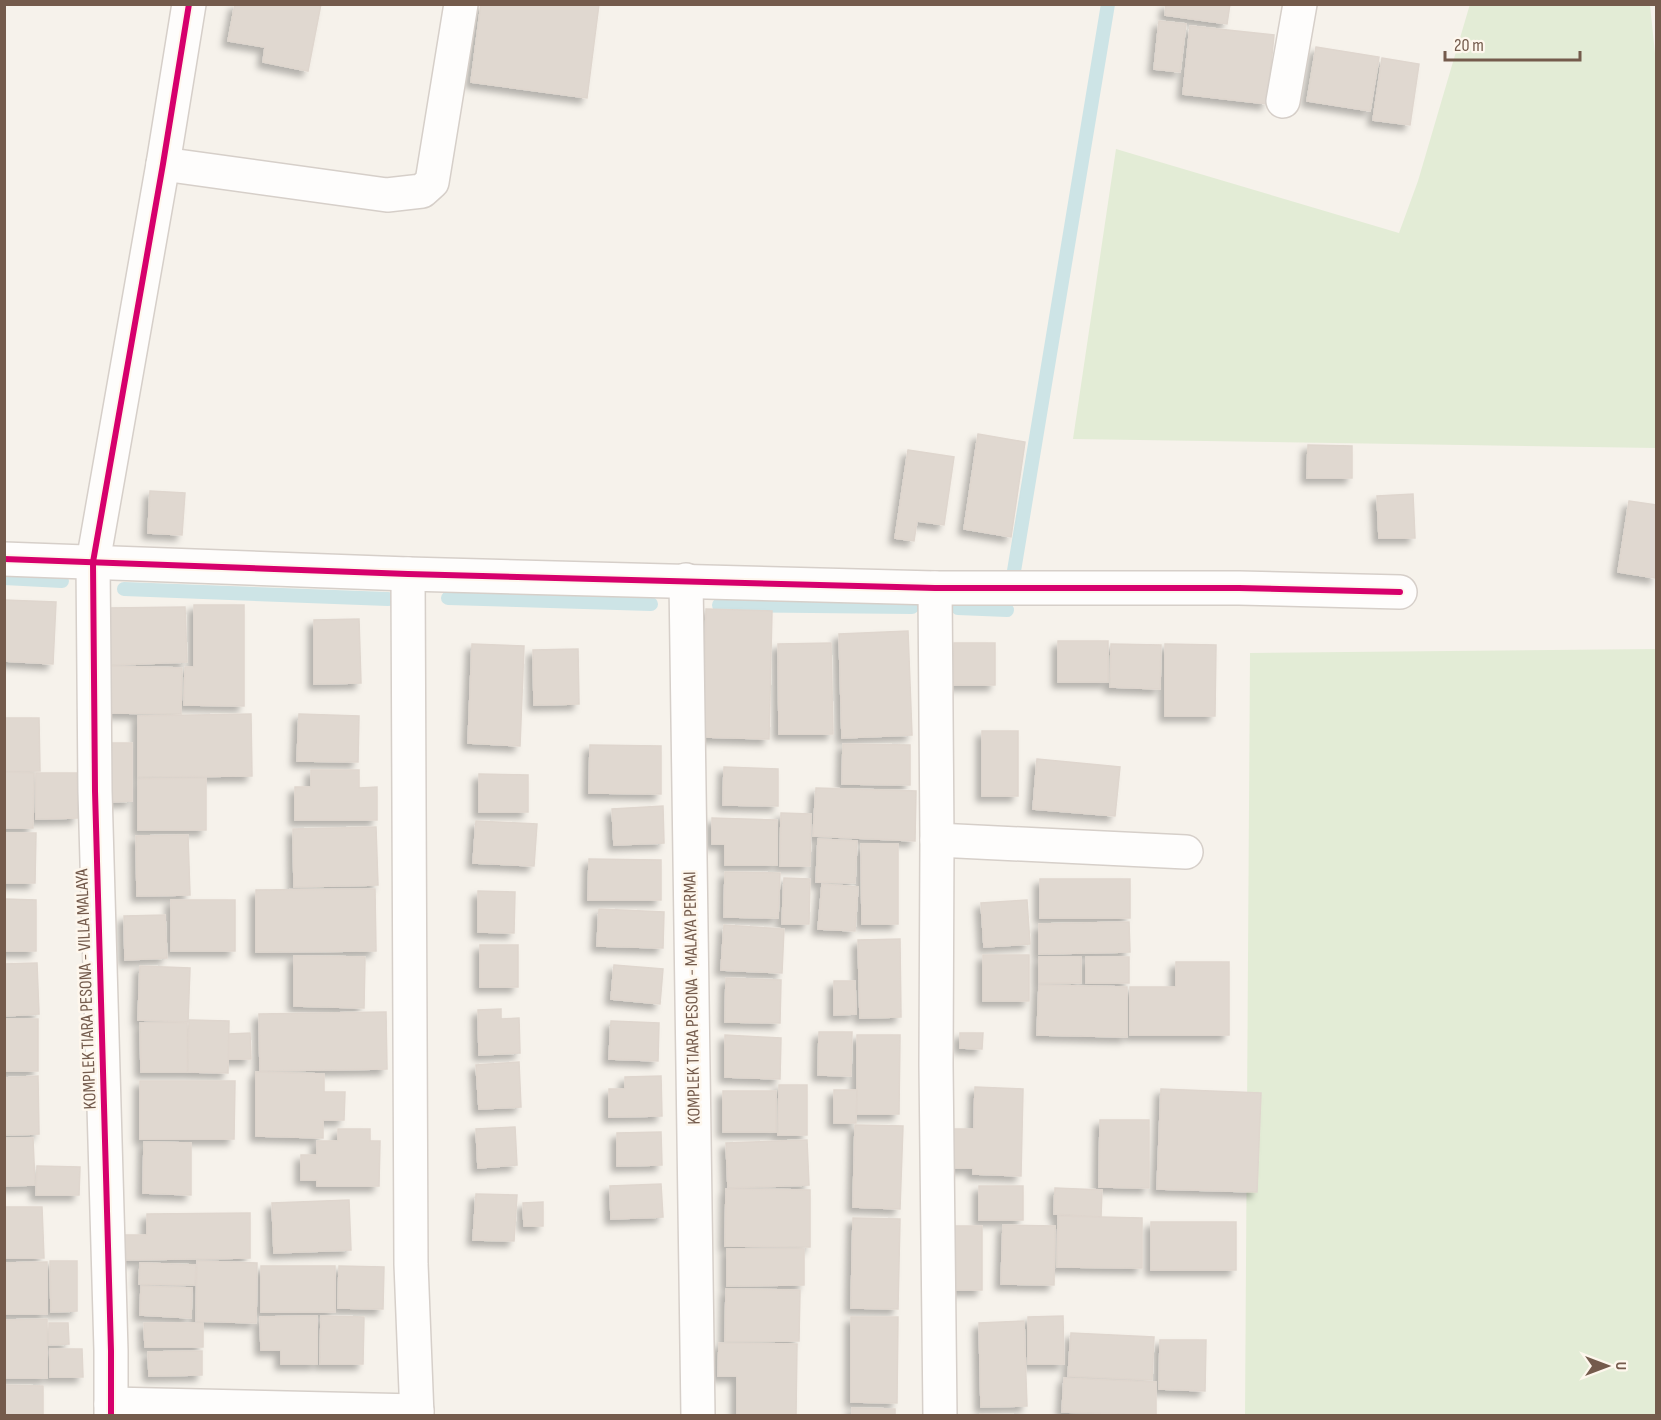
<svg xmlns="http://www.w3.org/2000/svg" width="1661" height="1420" viewBox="0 0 1661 1420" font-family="'Sofia Sans Condensed',sans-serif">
<defs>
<filter id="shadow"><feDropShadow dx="-5.5" dy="5.5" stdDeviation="3" flood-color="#0004"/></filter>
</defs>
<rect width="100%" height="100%" fill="#f6f2eb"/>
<!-- green -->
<g fill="#e3ecd6">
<path d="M1470 4 1650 5 1656 63V448L1073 439 1116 149 1399 233 1418 181Z"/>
<path d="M1656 649V1415L1245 1416 1250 653Z"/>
</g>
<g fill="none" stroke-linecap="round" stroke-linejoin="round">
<!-- stream -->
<g stroke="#cde4e6" stroke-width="14">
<path d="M1014 571 1108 4"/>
<path d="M4 578 62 581"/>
<path d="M124 589 388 599"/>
<path d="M448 598 651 604"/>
<path d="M719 605 912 607"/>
<path d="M958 608 1007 610"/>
</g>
</g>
<!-- building -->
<g fill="#e0d8d0" stroke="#dfd6ce" stroke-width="1.5" filter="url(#shadow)">
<path d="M235 4H321L308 71 263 62 265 47 228 41Z"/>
<path d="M481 4H599L587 98 471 82Z"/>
<path d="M1166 4H1230L1227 24 1165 15Z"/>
<path d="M1159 21 1186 24 1180 72 1154 69Z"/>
<path d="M1190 26 1274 35 1267 104 1183 94Z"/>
<path d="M1316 47 1379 57 1370 111 1307 101Z"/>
<path d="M1382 58 1419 64 1410 125 1373 120Z"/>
<path d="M978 434 1025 442 1011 537 964 529Z"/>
<path d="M1308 445 1352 446V478H1307Z"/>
<path d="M908 450 954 457 944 525 917 521 914 541 895 538Z"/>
<path d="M150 491 185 493 182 535 148 533Z"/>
<path d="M1413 494 1415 538H1379L1377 496Z"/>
<path d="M1629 501 1656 505V578L1618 572Z"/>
<path d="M4 600 56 602 53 664 4 661Z"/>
<path d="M194 605H244V706L184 705 185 667H194Z"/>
<path d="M185 607 187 662 111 665 109 608Z"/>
<path d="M706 609 772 611 769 739 703 737Z"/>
<path d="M359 619 361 683 314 684V620Z"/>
<path d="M908 631 912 735 842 738 839 634Z"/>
<rect x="1058" y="641" width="50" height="41"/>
<path d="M831 643 833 734H779L778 644Z"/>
<rect x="954" y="643" width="41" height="42"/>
<path d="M472 644 524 646 520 746 468 743Z"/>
<path d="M1111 644 1161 645 1160 689 1110 687Z"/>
<path d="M1165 644 1216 645 1215 716H1165Z"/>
<path d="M578 649 579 704 534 705 533 650Z"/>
<path d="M110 666 182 668 181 714 109 713Z"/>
<path d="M251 714 252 776 138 777V716Z"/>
<path d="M299 714 359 716 358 762 297 761Z"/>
<path d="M4 718H39L40 771H4Z"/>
<rect x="982" y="731" width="36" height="65"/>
<path d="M111 743H132V801L112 802Z"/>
<path d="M843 744 910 745V785L842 784Z"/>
<path d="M590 745 661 746V794L589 793Z"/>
<path d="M1037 759 1120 767 1115 816 1033 809Z"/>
<path d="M724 767 778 769V806L723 805Z"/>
<path d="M311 770H359V788L377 787V820H295V787H311Z"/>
<path d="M4 772 34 773 33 828H4Z"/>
<path d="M36 773H77L78 818 36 819Z"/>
<path d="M479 774 528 775V812H479Z"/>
<path d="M206 778V830H138V779Z"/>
<path d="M816 788 916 791 915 841 813 836Z"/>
<path d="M663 806 664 843 614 845 612 809Z"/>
<path d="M781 813 811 814 810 866H780Z"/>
<path d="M712 818 777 820V865H725V844H712Z"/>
<path d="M476 821 537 824 534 866 473 863Z"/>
<path d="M376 827 378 885 294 887 293 829Z"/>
<path d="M4 833H36L35 883H4Z"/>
<path d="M188 835 190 895 137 896 136 836Z"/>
<path d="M818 839 857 841 855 883 816 882Z"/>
<path d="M861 844H898V924H862Z"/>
<path d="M589 859 661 860V900H588Z"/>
<path d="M725 872 780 873 778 918 724 917Z"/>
<path d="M784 878 810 879 809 924H782Z"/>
<rect x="1040" y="879" width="90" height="39"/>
<path d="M822 884 858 887 855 931 818 929Z"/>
<path d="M375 889 376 951 256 952V890Z"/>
<path d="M478 891 515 892 514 933 478 932Z"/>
<path d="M4 899 36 900V951H4Z"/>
<rect x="171" y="900" width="64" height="51"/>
<path d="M1027 900 1030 944 984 947 981 903Z"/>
<path d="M599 909 664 912 663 948 597 946Z"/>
<path d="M165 915 167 958 125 960 124 916Z"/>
<path d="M1129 922 1130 952 1039 954V924Z"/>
<path d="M724 925 784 929 782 973 721 970Z"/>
<path d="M900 939 901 1017 860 1018 858 940Z"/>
<rect x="480" y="945" width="38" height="42"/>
<rect x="983" y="955" width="46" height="46"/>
<path d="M294 956 365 957 364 1008 294 1006Z"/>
<rect x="1039" y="957" width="42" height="26"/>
<rect x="1086" y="957" width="43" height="26"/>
<path d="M1176 962H1229V1035H1130V987H1176Z"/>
<path d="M37 963 39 1014 4 1016V964Z"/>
<path d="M614 965 663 969 660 1004 611 999Z"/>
<path d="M140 966 190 968 188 1022 138 1020Z"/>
<path d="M726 978 781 980 780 1023 725 1022Z"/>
<path d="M834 981H855L856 1014 834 1015Z"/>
<path d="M1039 985 1127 987V1037L1037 1035Z"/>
<path d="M501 1009V1019L519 1018 520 1053 479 1055 478 1010Z"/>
<path d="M386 1012 387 1069 260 1071 259 1014Z"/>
<rect x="4" y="1019" width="34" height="52"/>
<path d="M189 1020 229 1021 228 1073 188 1072Z"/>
<path d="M611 1021 659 1023 658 1061 609 1059Z"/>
<path d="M140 1023H187V1072H141Z"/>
<path d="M819 1032H852L851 1076 818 1075Z"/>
<path d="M250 1033 251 1059H229V1034Z"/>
<path d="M960 1033H983L982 1049 960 1048Z"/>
<path d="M725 1035 781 1038 780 1079 725 1077Z"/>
<path d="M857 1035H900L899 1114H857Z"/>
<path d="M519 1062 521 1107 479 1109 476 1065Z"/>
<path d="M256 1072 324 1074V1092H345L344 1120H323V1138L256 1136Z"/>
<path d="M38 1076 39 1134 4 1135V1078Z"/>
<path d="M661 1076 662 1116 609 1117V1089H625V1077Z"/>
<path d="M140 1081H235L234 1139H140Z"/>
<path d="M779 1085H807V1135H778Z"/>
<path d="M975 1087 1023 1089 1021 1176 973 1174V1168H952L953 1129H974Z"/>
<path d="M1161 1089 1261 1093 1257 1192 1157 1189Z"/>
<path d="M834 1090H857L856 1123H834Z"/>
<rect x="723" y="1091" width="53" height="41"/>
<path d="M1100 1120H1149V1188L1099 1187Z"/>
<path d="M855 1125 903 1126 900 1209 853 1207Z"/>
<path d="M515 1127 517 1165 478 1168 476 1129Z"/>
<path d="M338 1129H370V1141H380L379 1186H317V1180H301V1155H317V1141H338Z"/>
<path d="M661 1132 662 1165 617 1166V1133Z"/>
<path d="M4 1138H33L35 1185 4 1186Z"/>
<path d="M807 1140 809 1185 728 1188 726 1143Z"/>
<path d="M144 1142 191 1143V1195L143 1193Z"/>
<path d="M37 1166 80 1167 79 1195H36Z"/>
<path d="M661 1184 663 1217 611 1219 610 1186Z"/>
<rect x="979" y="1186" width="44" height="34"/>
<path d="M1055 1188 1102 1190 1101 1217 1054 1214Z"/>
<path d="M726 1189 810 1190V1247L725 1246Z"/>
<path d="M476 1194 517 1195 514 1241 473 1240Z"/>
<path d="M349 1200 351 1250 274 1253 272 1203Z"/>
<path d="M543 1202V1226H524L523 1203Z"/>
<path d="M4 1207H42L44 1258H4Z"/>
<path d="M250 1213V1258L121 1260V1235H147V1214Z"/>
<path d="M1058 1216 1142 1218V1268L1057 1267Z"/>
<path d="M853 1218 900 1219 898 1309 851 1308Z"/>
<rect x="1151" y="1222" width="85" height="48"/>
<path d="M1003 1225 1055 1226 1054 1285 1001 1284Z"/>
<rect x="953" y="1226" width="29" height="64"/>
<path d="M727 1249H804V1285L727 1286Z"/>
<path d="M50 1261H77V1311L51 1312Z"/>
<path d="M197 1261 257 1263 256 1323 196 1321Z"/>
<path d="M47 1262V1314H4V1263Z"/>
<path d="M140 1263 196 1265 195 1285 139 1284Z"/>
<rect x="261" y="1266" width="74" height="46"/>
<path d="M339 1266 384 1267 383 1309 338 1308Z"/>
<path d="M141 1286 192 1288 191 1318 140 1315Z"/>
<path d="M726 1289 800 1290 799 1341H725Z"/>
<path d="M317 1316V1364H281V1350H261L260 1317Z"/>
<path d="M321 1316 364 1317 363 1364H320Z"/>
<path d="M1063 1316 1064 1364H1028V1317Z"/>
<path d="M851 1317H898L897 1403 851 1402Z"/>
<path d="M47 1319V1378H4V1320Z"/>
<path d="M1024 1321 1027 1406 981 1407 979 1323Z"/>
<path d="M49 1323H68L69 1344 49 1345Z"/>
<path d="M144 1323H203V1347H145Z"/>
<path d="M1071 1333 1154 1337 1152 1380 1068 1376Z"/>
<path d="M1160 1340H1206L1205 1391 1159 1389Z"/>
<path d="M719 1343 797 1344 796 1416H737V1376H718Z"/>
<path d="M50 1349H82L83 1377H50Z"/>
<path d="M202 1351V1375L149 1376 148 1352Z"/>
<path d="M1064 1378 1156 1382V1415L1062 1412Z"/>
<path d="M4 1385 43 1386V1416H4Z"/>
<path d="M852 1408 895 1409V1416H852Z"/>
<path d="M980 1414 1026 1415V1416H980Z"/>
</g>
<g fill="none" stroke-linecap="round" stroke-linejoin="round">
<defs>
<g id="minor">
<path d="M1283 101 1300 4"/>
<path d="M163 164 387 195 422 191 432 182 461 4"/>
<path d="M4 559 408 574 935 588H1239L1400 592"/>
<path d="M408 574 411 1264 417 1416"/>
<path d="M686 580 698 1416"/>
<path d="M935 588 937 840 936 1065 940 1416"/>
<path d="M937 840 1186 852"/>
<path d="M111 1404 417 1411"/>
<path d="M111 1416V1351L95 791 93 562 163 164 189 4"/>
</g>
</defs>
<!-- minor casing -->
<use href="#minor" stroke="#d6cfc9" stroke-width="36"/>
<!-- minor -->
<use href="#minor" stroke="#fefdfc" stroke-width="33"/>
<defs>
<g id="cycleway">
<path d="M4 559 408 574 935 588H1239L1400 592"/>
<path d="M111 1416V1351L95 791 93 562 163 164 189 4"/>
</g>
</defs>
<!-- cycleway casing -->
<use href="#cycleway" stroke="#fef7ed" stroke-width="10"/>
<!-- cycleway -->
<use href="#cycleway" stroke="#d6006c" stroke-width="6"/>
</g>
<g text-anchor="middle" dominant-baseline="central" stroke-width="5" stroke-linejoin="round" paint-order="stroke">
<!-- street labels -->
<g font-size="18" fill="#745b4c" stroke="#fef7ed">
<text transform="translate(86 989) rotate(-92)">KOMPLEK TIARA PESONA - VILLA MALAYA</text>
<text transform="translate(692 998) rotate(-91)">KOMPLEK TIARA PESONA - MALAYA PERMAI</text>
</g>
</g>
<!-- border -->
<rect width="1661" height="1420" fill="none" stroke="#745b4c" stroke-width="12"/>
<!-- north arrow -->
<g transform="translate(1607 1366) rotate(90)" stroke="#fef7ed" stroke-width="4.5" paint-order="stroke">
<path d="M0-4.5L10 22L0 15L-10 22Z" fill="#745b4c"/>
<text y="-9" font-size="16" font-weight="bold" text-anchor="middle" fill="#745b4c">U</text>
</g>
<!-- scale -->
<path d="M1445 51v9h135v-9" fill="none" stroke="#745b4c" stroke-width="3"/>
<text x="1454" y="51" font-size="18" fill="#745b4c" stroke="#fef7ed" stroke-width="4.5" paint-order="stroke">20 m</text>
</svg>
